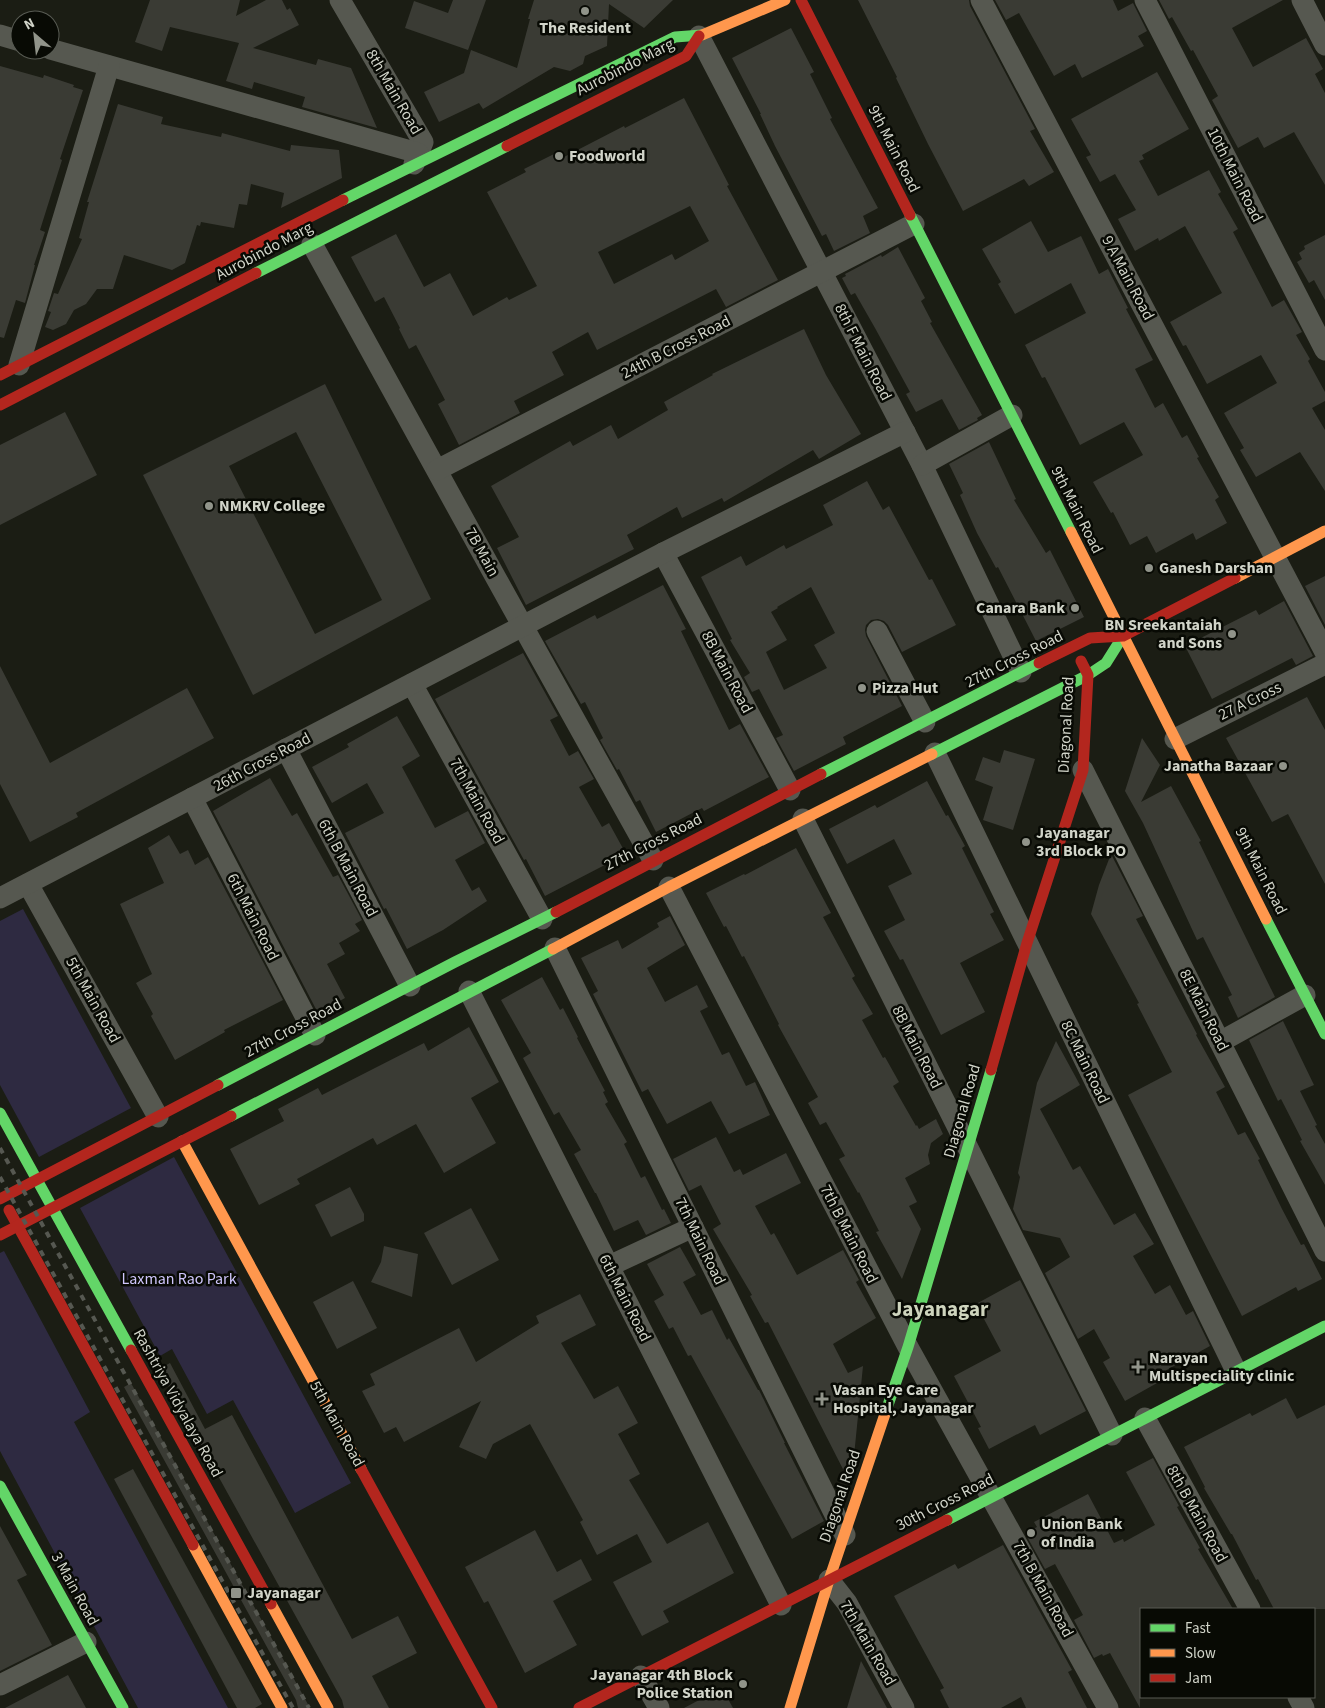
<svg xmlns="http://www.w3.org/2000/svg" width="1325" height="1708" viewBox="0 0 1325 1708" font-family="'Source Sans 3',sans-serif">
<rect width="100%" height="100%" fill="#1b1d14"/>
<!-- green -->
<g fill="#2e2a41">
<path d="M23 909 131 1108 39 1157 0 1085V921Z"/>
<path d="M174 1157 351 1483 295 1513 233 1400 207 1414 172 1349 160 1356 80 1208Z"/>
<path d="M4 1251 90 1412 74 1422 228 1708H138L0 1451V1253Z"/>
</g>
<!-- building -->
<g fill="#3a3b34" fill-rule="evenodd">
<path d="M150 0H240L236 16 266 0H282L287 10 290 8 299 25 253 48 316 65 318 59 351 68 377 128 302 107 305 97 254 82 252 89 226 81 239 43 170 27 162 51 135 42Z"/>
<path d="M453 0H486L468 50 405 28 414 1 448 13Z"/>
<path d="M534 0H673L644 28 609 4 607 46 585 56 583 64 570 71 554 67 483 109 479 103 439 122 424 92 464 73 471 50 517 68 530 19H528Z"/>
<path d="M858 0H969L970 6 1035 129 1030 131 1054 172 1029 186 1024 179 963 211 928 144 896 78 897 77Z"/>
<path d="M995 0H1113L1118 11 1133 3 1147 31 1138 36 1144 46 1082 78 1075 64 1054 76 1019 13 1006 20Z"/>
<path d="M1159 0H1283L1232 28 1253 67 1306 38 1323 69 1315 74 1325 93V185L1294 132 1264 148 1258 137 1238 148 1212 100 1218 96 1193 50 1191 51 1172 17 1169 19Z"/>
<path d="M791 28 814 72 810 74 832 118 830 119 878 208 863 216 870 233 834 251 826 234 822 236 775 146 760 114H761L732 58Z"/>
<path d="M0 66 43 78 44 75 74 85 73 87 83 90 60 159 62 160 40 230 45 232 34 265H35L25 303 16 300 4 338 0 337Z"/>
<path d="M1157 72 1189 129 1142 155 1144 159 1139 161 1158 196 1209 170 1221 192 1218 194 1238 229 1233 232 1272 307 1284 300 1302 332 1296 335 1310 359 1308 361 1325 392V401L1312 408 1325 430V491L1300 452 1256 477 1240 450 1244 448 1224 413 1277 383 1261 355 1207 384 1186 345 1183 346 1170 322 1222 293 1185 226 1159 241 1158 238 1135 251 1118 219 1136 210 1115 174 1100 182 1086 157 1091 155 1071 119Z"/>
<path d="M684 98 729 185 727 186 778 280 726 307 716 289 597 350 588 332 552 352 564 375 514 401 520 413 459 445 438 404 445 400 416 345 409 349 399 329 400 328 384 297 375 302 351 257 396 234 424 287 450 273 473 316 507 297 509 300 537 286 487 192 526 172 524 169 558 152 562 158 624 126 625 128ZM690 206 709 241 675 260 672 254 614 284 598 252Z"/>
<path d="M118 104 163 117 161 124 221 137 222 133 290 151 291 145 339 150 342 178 281 208 284 193 251 184 247 205 239 204 234 228 201 222 200 226 197 225 185 263 172 270 124 255 113 289H97L86 304 74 310 66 324 53 330 45 327 51 312 48 311 54 293 58 294 82 239 79 238 89 202H87Z"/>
<path d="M1031 221 1048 252 1081 236 1099 274 1108 269 1128 308 1126 309 1153 360 1135 369 1155 408 1163 403 1182 438 1187 435 1199 457 1197 458 1219 497 1215 500 1227 523 1196 540 1193 533 1156 553 1147 536 1130 545 1113 512 1111 513 1093 482 1143 455 1124 422 1080 445 1045 377 1042 378 1025 345 1086 313 1071 283 1015 314 998 284 1001 282 982 249Z"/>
<path d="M1325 235V300L1314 280 1309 283 1297 262 1302 259 1299 253 1305 249 1304 246Z"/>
<path d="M898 247 925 298 921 301 932 322 930 323 982 415 977 418 978 420 959 430 942 399 916 412 906 394 910 392 875 328 855 293 851 295 842 278 846 276 845 274 881 255 882 257Z"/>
<path d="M804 329 826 375 861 434 819 459 813 450 724 502 722 498 682 518 677 507 627 535 634 549 526 605 497 548 519 537 491 486 570 441 573 446 611 425 618 439 668 410 664 402 713 375 712 374Z"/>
<path d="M325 384 431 599 253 695 143 475ZM296 432 382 600 315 634 229 466Z"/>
<path d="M65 412 97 475 0 525V445Z"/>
<path d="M989 442 1016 499 1014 500 1046 553 1050 550 1084 617 1036 641 998 567 996 568 977 533 960 495 963 493 949 464Z"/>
<path d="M867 481 883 510 889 506 929 580 932 579 956 625 902 652 888 625 884 621 878 619 871 620 866 625 865 630 866 636 902 706 843 737 846 744 794 771 776 738 783 735 759 689 752 692 745 679 744 677 750 673 730 640 732 639 701 577 741 556 746 566 784 545 786 549 833 525 823 505ZM811 587 835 633 814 645 827 668 784 690 766 652 787 640 771 612 778 608 777 607Z"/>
<path d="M1325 576V625L1305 586Z"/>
<path d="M663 585 686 629 681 631 729 730 740 724 769 777 704 811 702 808 656 832 640 800 636 802 619 769 617 770 600 740 603 738 585 702 581 704 545 641 595 615 597 619Z"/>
<path d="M1284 601 1313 656 1296 665 1292 658 1212 699 1185 646 1256 610 1259 615Z"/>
<path d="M523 653 558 716 550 720 569 756 578 751 594 779 579 787 602 827 609 823 626 854 545 896 526 859 524 860 435 699Z"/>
<path d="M0 666 50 763 187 688 214 738 76 813 78 817 30 842 0 784Z"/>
<path d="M1307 697 1325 730V884L1288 814 1272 822 1226 738Z"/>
<path d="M397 716 420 756 402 767 435 828 468 811 485 843 455 860 472 891 479 887 487 901 443 930 407 949 386 908 384 909 345 833 384 813 367 783 332 803 312 767 349 747 347 744Z"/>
<path d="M1142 738 1160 765 1141 802 1171 786 1201 841 1199 842 1275 997 1238 1018 1228 997 1232 995 1203 937 1197 940 1143 823 1125 791Z"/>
<path d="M1004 750 1035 759 1013 830 983 820 993 787 975 780 983 757 1000 763Z"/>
<path d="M270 778 292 816 297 813 333 877 338 875 362 920 355 924 360 931 339 943 345 954 327 964 345 998 318 1013 213 811Z"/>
<path d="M927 781 946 816 948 815 965 846 962 848 994 912 990 914 1004 940 960 963 985 1012 941 1035 903 959 900 960 884 931 905 920 888 886 912 874 894 839 847 864 829 829 875 805 877 808Z"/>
<path d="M169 835 180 854 188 850 195 865 208 857 283 1000 224 1030 225 1032 175 1060 151 1016 153 1014 136 983 152 974 120 904 164 883 148 848Z"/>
<path d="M796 848 831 913 823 917 855 976 852 978 873 1014 862 1020 883 1058 885 1057 899 1082 893 1086 916 1126 917 1125 919 1129 936 1119 943 1134 931 1143 928 1155 930 1164 905 1178 917 1202 909 1206 921 1229 902 1279 876 1232 879 1231 859 1192 858 1193 839 1159 845 1156 826 1122 820 1125 808 1103 818 1097 778 1025 779 1024 744 956 742 957 726 926 724 927 706 893 744 874 745 875Z"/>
<path d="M1111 854 1143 916 1136 919 1172 987 1197 1034 1196 1035 1225 1087 1216 1092 1238 1135 1245 1132 1260 1159 1258 1160 1282 1209 1301 1245 1304 1244 1322 1279 1298 1291 1296 1287 1242 1316 1128 1095 1172 1072 1137 1004 1139 1003 1091 914 1099 885Z"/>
<path d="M670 916 685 945 647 968 665 1002 697 985 708 1007 700 1011 722 1055 729 1052 746 1086 755 1082 770 1115 729 1134 711 1101 667 1124 648 1089 642 1092 593 994 598 991 581 958 618 940 622 949 659 927 657 923Z"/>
<path d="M542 977 560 1010 563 1008 578 1037 577 1038 605 1091 603 1092 608 1102 605 1104 627 1142 624 1144 641 1178 645 1176 662 1210 664 1209 671 1223 646 1235 638 1220 614 1231 596 1193H595L574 1154 581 1150 559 1112 554 1115 523 1058 531 1053 501 1000Z"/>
<path d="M1283 1021 1314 1085 1300 1091 1317 1125 1315 1126 1325 1144V1185L1300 1141 1302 1140 1281 1099 1278 1101 1249 1040Z"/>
<path d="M469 1027 499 1082 471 1098 496 1143 444 1173 416 1124 377 1145 373 1138 297 1179 300 1184 259 1205 230 1149 284 1121 278 1109 318 1088 322 1095 424 1043 428 1051Z"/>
<path d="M1056 1041 1080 1085 1040 1109 1073 1170 1080 1166 1114 1225 1135 1213 1154 1244 1133 1256 1155 1294 1170 1285 1186 1315 1193 1311 1210 1346 1163 1372 1166 1378 1125 1401 1103 1362 1110 1358 1094 1329 1078 1339 1045 1273 1070 1257 1060 1238 1023 1230 1013 1209 1020 1177 1018 1173 1037 1083Z"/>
<path d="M716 1137 734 1172 740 1169 743 1175 786 1153 801 1183 755 1206 771 1235 774 1233 797 1275 843 1250 859 1280 856 1282 876 1318 833 1344 848 1373 863 1366 854 1456 847 1477 768 1322 765 1323 750 1296 752 1295 713 1229 721 1224 701 1185 689 1191 673 1159Z"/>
<path d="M350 1187 364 1214V1221L331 1237 315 1205Z"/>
<path d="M471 1208 499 1260 452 1285 424 1233Z"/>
<path d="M384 1246 418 1254 412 1297 371 1282 381 1262Z"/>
<path d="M680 1247 696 1275 683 1282 701 1315 712 1310 727 1340 729 1338 758 1390H759L785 1443H784L824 1521 792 1539 691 1355 688 1356 673 1327 669 1329 654 1301 664 1295 647 1264Z"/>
<path d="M1020 1280 1086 1411 1040 1435 1035 1425 989 1449 978 1428 981 1427 954 1376 1001 1351 976 1304Z"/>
<path d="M353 1281 377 1328 337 1349 313 1302Z"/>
<path d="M580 1294 596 1325 561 1343 594 1399 618 1386 638 1423 618 1434 640 1474 629 1480 667 1544 708 1522 734 1573 663 1611 669 1622 642 1636 613 1582 652 1562 637 1534 597 1555 580 1522 583 1520 530 1424 493 1444 486 1459 459 1447 481 1401 404 1442 396 1427 384 1433 362 1391 375 1385 370 1374 459 1328 476 1362 539 1323 536 1316Z"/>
<path d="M170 1363 205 1429 232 1415 352 1639 398 1616 417 1653 372 1676 389 1708H344L342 1700 159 1369Z"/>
<path d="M131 1383 310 1708H298L296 1700 124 1387Z"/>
<path d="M1286 1398 1297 1419 1325 1405V1609H1274L1258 1579 1256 1580 1232 1534H1231L1204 1488 1205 1487 1184 1447 1250 1413 1252 1416Z"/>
<path d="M1153 1458 1179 1506 1177 1507 1200 1548 1198 1549 1233 1609H1141L1140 1708 1110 1653 1103 1656 1102 1654 1094 1658 1074 1620 1083 1615 1055 1564 1045 1569 1025 1533 1037 1527 1034 1522 1088 1494 1114 1543 1123 1539 1124 1542 1155 1525 1126 1472Z"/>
<path d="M133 1469 262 1704 255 1708H237L114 1479Z"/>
<path d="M0 1526 27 1575 17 1580 52 1645 0 1671Z"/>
<path d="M535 1530 557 1572 581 1559 592 1580 553 1601 577 1645 525 1673 488 1601 484 1603 465 1567Z"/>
<path d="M1003 1545 1072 1670 1068 1672 1087 1708H1026L1021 1697 1001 1708H949L940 1690 944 1688 894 1596 955 1564 958 1569Z"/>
<path d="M861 1661 887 1708H847Z"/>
<path d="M68 1675 86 1708H5Z"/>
<path d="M722 1688 733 1708H684Z"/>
</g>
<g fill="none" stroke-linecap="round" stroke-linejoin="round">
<!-- street -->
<g stroke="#565850" stroke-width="21">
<path d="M340 0 423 142 414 164"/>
<path d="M981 0 1325 652"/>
<path d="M1145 0 1325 350"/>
<path d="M1302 0 1325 45"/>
<path d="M0 35 20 41"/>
<path d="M699 36 922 465 1021 672"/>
<path d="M50 49 418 153"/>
<path d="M312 244 496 578 653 860"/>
<path d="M19 365 109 66"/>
<path d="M922 465 1012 415"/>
<path d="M437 470 914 224"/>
<path d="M663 553 790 790"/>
<path d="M877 631 925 722"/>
<path d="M412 684 542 919"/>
<path d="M1175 739 1325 664"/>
<path d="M286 749 410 986"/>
<path d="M935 753 1236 1371"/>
<path d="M1083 770 1325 1251"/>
<path d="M192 798 315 1035"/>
<path d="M803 819 1112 1435"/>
<path d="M28 884 158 1117"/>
<path d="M669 887 908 1347 1108 1708"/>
<path d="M0 898 663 553 905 432"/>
<path d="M555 948 845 1535"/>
<path d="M469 991 781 1605"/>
<path d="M1220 1042 1305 995"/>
<path d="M609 1266 693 1227"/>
<path d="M1145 1418 1250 1609"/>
<path d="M829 1580 847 1603 904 1708"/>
<path d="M641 1676 659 1708"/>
<path d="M0 1685 86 1642"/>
<path d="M1298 1697 1304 1708"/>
</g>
<!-- fast -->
<g stroke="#63d668" stroke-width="11">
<path d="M343 200 675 37 702 35"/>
<path d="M910 215 1071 532"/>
<path d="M256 273 507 146"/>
<path d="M932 754 1088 675 1106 663 1123 636"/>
<path d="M821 774 1039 663"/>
<path d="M1266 919 1325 1034"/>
<path d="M218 1085 455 962 556 912"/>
<path d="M0 1113 131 1350"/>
<path d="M231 1116 553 949"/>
<path d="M887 1408 908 1347 991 1070"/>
<path d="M0 1486 123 1708"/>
<path d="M947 1520 1325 1326"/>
</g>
<!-- slow -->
<g stroke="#ff974d" stroke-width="11">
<path d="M702 35 785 0"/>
<path d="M1071 532 1266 919"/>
<path d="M1235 578 1325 531"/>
<path d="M553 949 669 887 932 754"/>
<path d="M182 1141 361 1469"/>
<path d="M193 1545 282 1708"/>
<path d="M271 1604 328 1708"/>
<path d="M790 1708 829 1580 887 1408"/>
</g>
<!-- jam -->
<g stroke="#b3261e" stroke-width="11">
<path d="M801 0 910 215"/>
<path d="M507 146 686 56 699 36"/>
<path d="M0 375 343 200"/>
<path d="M0 405 256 273"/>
<path d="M1039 663 1090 638 1123 636 1235 578"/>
<path d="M556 912 821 774"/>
<path d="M991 1070 1027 943 1083 770 1088 675 1081 661"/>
<path d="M0 1199 218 1085"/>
<path d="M9 1210 193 1545"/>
<path d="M0 1235 231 1116"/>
<path d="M131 1350 271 1604"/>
<path d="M361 1469 492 1708"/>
<path d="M579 1708 947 1520"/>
</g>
<!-- rail -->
<g stroke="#565851" stroke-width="4" stroke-dasharray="6 6" stroke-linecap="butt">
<path d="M0 1148 309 1708"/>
<path d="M0 1177 231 1597 293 1708"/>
</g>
</g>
<!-- markers -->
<g fill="#91948a" stroke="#080a04" stroke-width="2">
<circle cx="585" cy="11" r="5"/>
<circle cx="559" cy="156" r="5"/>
<circle cx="209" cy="506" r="5"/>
<circle cx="1149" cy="568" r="5"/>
<circle cx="1075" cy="608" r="5"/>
<circle cx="1232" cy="634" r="5"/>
<circle cx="862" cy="688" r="5"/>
<circle cx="1283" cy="766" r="5"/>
<circle cx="1026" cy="842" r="5"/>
<path d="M1135.5 1359.5h5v5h5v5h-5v5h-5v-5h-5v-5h5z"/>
<path d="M819.5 1391.5h5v5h5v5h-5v5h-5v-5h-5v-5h5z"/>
<circle cx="1031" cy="1533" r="5"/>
<rect x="230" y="1587" width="12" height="12" rx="2.5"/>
<circle cx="743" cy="1684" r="5"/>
</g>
<g text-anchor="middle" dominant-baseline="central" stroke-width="5" stroke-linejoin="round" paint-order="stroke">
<!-- poi labels -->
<g font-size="16" font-weight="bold" fill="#d1d4c9" stroke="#080a04" text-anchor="start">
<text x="585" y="28" text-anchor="middle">The Resident</text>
<text x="569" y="156">Foodworld</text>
<text x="219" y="506">NMKRV College</text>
<text x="1159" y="568">Ganesh Darshan</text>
<text x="1065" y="608" text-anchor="end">Canara Bank</text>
<text x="1222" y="625" text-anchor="end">BN Sreekantaiah<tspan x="1222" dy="18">and Sons</tspan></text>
<text x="872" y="688">Pizza Hut</text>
<text x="1273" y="766" text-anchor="end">Janatha Bazaar</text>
<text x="1036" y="833">Jayanagar<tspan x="1036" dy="18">3rd Block PO</tspan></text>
<text x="1149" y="1358">Narayan<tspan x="1149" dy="18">Multispeciality clinic</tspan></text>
<text x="833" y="1390">Vasan Eye Care<tspan x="833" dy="18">Hospital, Jayanagar</tspan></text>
<text x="1041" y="1524">Union Bank<tspan x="1041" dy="18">of India</tspan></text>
<text x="247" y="1593">Jayanagar</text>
<text x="733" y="1675" text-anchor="end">Jayanagar 4th Block<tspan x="733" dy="18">Police Station</tspan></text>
</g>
<!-- street labels -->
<g font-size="16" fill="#d1d4c9" stroke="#080a04">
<text transform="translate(625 67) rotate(-27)">Aurobindo Marg</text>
<text transform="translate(394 92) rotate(60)">8th Main Road</text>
<text transform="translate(894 149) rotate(63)">9th Main Road</text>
<text transform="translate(1235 175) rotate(63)">10th Main Road</text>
<text transform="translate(264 251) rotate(-28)">Aurobindo Marg</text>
<text transform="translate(1128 278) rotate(62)">9 A Main Road</text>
<text transform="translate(676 347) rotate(-27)">24th B Cross Road</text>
<text transform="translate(863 352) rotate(63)">8th F Main Road</text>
<text transform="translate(1077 510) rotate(63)">9th Main Road</text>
<text transform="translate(482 552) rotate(61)">7B Main</text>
<text transform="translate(1014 659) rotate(-27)">27th Cross Road</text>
<text transform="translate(727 672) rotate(62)">8B Main Road</text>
<text transform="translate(1250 701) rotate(-26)">27 A Cross</text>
<text transform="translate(1066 725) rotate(-87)">Diagonal Road</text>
<text transform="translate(262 762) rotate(-28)">26th Cross Road</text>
<text transform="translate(477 801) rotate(61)">7th Main Road</text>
<text transform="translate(653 842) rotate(-27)">27th Cross Road</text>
<text transform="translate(348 868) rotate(62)">6th B Main Road</text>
<text transform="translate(1261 871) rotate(63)">9th Main Road</text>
<text transform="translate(253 917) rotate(63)">6th Main Road</text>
<text transform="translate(93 1000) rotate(61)">5th Main Road</text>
<text transform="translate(1204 1010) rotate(63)">8E Main Road</text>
<text transform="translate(293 1028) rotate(-28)">27th Cross Road</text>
<text transform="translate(917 1047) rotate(63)">8B Main Road</text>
<text transform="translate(1085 1062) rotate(64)">8C Main Road</text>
<text transform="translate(962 1111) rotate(-74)">Diagonal Road</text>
<text transform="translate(849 1234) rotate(63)">7th B Main Road</text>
<text transform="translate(700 1241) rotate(64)">7th Main Road</text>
<text transform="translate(625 1298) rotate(63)">6th Main Road</text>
<text transform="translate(178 1403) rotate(61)">Rashtriya Vidyalaya Road</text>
<text transform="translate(337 1424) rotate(61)">5th Main Road</text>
<text transform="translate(840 1496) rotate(-71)">Diagonal Road</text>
<text transform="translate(945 1502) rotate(-27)">30th Cross Road</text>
<text transform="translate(1197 1514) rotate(61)">8th B Main Road</text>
<text transform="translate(75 1589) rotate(61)">3 Main Road</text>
<text transform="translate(1043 1589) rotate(61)">7th B Main Road</text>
<text transform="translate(868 1643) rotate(60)">7th Main Road</text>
</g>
<!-- park labels -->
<g font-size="16" fill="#cfc6fc" stroke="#080a04">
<text x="179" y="1279">Laxman Rao Park</text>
</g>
<!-- district labels -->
<g font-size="21" font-weight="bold" fill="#ced4bd" stroke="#080a04">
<text x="940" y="1309">Jayanagar</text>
</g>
</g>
<!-- legend -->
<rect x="1140" y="1608" width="175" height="90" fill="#080a04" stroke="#585b53"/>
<rect x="1150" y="1624" width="25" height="8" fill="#63d668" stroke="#585b53"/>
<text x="1185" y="1633" font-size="15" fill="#d1d4c9">Fast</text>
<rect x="1150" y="1649" width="25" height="8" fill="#ff974d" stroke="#585b53"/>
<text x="1185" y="1658" font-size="15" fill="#d1d4c9">Slow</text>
<rect x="1150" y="1674" width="25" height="8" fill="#b3261e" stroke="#585b53"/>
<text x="1185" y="1683" font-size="15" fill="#d1d4c9">Jam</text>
<!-- north arrow -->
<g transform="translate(35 35) rotate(332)"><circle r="24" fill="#080a04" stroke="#585b53"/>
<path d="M0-4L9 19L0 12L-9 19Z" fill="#91948a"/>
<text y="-8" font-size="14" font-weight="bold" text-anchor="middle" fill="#d1d4c9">N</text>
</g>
</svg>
